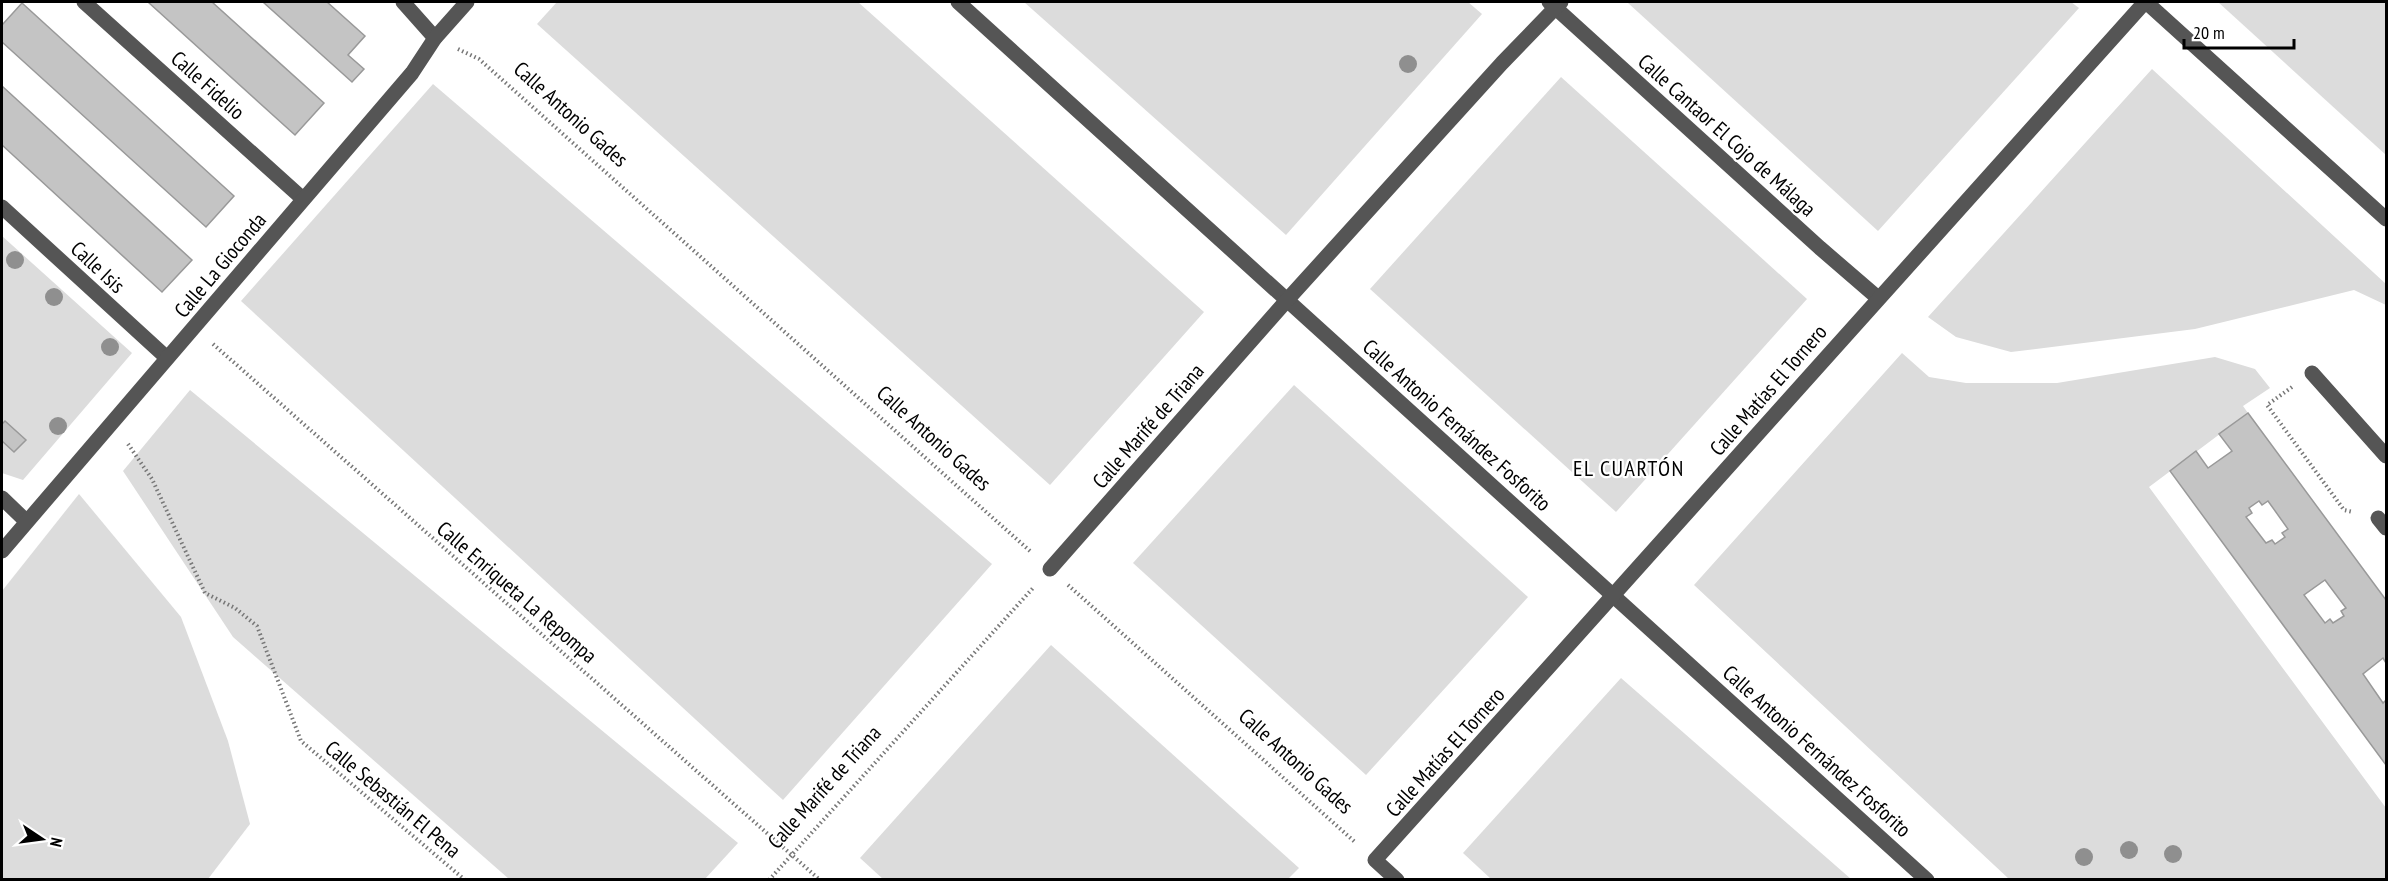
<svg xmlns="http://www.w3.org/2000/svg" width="2388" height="881" viewBox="0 0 2388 881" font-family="'PT Sans Narrow',sans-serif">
<rect width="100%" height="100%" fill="#fff"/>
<!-- green -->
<g fill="#dcdcdc">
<path d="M557 2H858L1204 312 1050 485 537 24Z"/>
<path d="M1024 2H1468L1482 14 1286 235Z"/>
<path d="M1630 2H2071L2079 8 1878 231 1628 3Z"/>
<path d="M2218 2H2386V155Z"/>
<path d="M2152 69 2386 284V305L2354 290 2195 329 2011 352 1956 337 1928 317Z"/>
<path d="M1561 77 1807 299 1616 512 1370 289Z"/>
<path d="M433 84 992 564 783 800 241 301Z"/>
<path d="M2 236 132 353 23 480 2 473V441L14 452 26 440 5 421 2 424Z"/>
<path d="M1902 353 1929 377 1966 383H2057L2215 357 2255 369 2270 388 2243 406 2248 413 2149 487 2386 808V879H2009L1694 585Z"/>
<path d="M1294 385 1528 597 1366 775 1133 563Z"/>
<path d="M190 390 738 843 705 879H509L233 637 123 471Z"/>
<path d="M79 494 181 617 228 741 250 824 208 879H2V591Z"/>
<path d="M1051 645 1299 868 1288 879 884 880 860 858Z"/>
<path d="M1621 678 1851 879H1491L1463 853Z"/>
</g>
<!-- building -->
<g fill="#c4c4c4" stroke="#999" stroke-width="1.5" fill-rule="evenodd">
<path d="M148 2H212L324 103 295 135Z"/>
<path d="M263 2H327L365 36 348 55 364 69 352 82Z"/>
<path d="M22 3 234 196 206 227 2 42V25Z"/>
<path d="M2 86 192 260 162 292 2 145Z"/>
<path d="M2248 413 2386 600V663L2383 658 2363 674 2383 703 2386 700V765L2170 471 2196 451 2208 468 2232 451 2219 434ZM2259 501 2262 505 2268 501 2288 529 2282 533 2285 537 2275 544 2272 540 2266 543 2246 517 2252 513 2249 508ZM2325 580 2346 608 2341 611 2344 616 2333 623 2330 619 2325 623 2304 595Z"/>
<path d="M5 421 26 440 14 452 2 441V424Z"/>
</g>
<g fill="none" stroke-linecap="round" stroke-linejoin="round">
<!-- path -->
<g stroke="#777" stroke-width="4" stroke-dasharray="1.5 3" stroke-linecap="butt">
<path d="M458 49 479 59 1031 552"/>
<path d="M213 344 820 880"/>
<path d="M2292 387 2267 405 2344 510 2353 512"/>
<path d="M128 444 152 479 205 593 235 608 257 626 301 741 465 880"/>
<path d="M1068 585 1355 842"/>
<path d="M769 880 1033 588"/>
</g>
<!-- minor -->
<g stroke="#555" stroke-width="15">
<path d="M84 2 303 199"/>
<path d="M403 2 435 38"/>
<path d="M958 2 1927 880"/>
<path d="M1549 2 1820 248 1878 298"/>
<path d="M2146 2 2386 219"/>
<path d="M2 207 167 358"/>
<path d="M2312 373 2386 456"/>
<path d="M2 498 26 521"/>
<path d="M2378 518 2386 528"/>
<path d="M2 551 412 73 435 38 467 2"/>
<path d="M1050 569 1288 299 1502 63 1561 2"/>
<path d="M1397 880 1375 860C1633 575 1887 286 2145 2"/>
</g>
</g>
<!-- trees -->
<g fill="#8f8f8f">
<circle cx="1408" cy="64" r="9"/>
<circle cx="15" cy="260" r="9"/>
<circle cx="54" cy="297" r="9"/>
<circle cx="110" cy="347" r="9"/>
<circle cx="58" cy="426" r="9"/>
<circle cx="2129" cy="850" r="9"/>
<circle cx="2173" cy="854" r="9"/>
<circle cx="2084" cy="857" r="9"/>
</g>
<g text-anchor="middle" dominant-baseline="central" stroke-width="4.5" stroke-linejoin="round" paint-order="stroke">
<!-- street labels -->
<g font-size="21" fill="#000" stroke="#fff">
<text transform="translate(208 85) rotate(42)">Calle Fidelio</text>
<text transform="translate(571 114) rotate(42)">Calle Antonio Gades</text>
<text transform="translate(1727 135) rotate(42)">Calle Cantaor El Cojo de Málaga</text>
<text transform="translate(220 265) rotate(-50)">Calle La Gioconda</text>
<text transform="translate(98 267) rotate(43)">Calle Isis</text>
<text transform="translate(1768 390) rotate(-49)">Calle Matías El Tornero</text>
<text transform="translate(1457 425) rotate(42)">Calle Antonio Fernández Fosforito</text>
<text transform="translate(1148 426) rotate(-49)">Calle Marifé de Triana</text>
<text transform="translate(934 438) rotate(42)">Calle Antonio Gades</text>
<text transform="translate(517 592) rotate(41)">Calle Enriqueta La Repompa</text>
<text transform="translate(1817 751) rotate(42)">Calle Antonio Fernández Fosforito</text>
<text transform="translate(1445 752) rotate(-48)">Calle Matías El Tornero</text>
<text transform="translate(1296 761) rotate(42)">Calle Antonio Gades</text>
<text transform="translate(824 787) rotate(-48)">Calle Marifé de Triana</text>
<text transform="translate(393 799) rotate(40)">Calle Sebastián El Pena</text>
</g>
<!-- neighbourhood labels -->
<g font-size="22" letter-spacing="1.5" fill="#000" stroke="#fff">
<text x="1629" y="468">EL CUARTÓN</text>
</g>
</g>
<!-- border -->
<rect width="2388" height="881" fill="none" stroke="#000000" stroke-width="6"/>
<!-- north arrow -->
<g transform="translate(42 839) rotate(103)" stroke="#ffffff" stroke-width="4.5" paint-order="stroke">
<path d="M0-4.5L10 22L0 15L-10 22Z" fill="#000000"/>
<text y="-9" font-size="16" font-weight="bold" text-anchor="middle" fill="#000000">N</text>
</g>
<!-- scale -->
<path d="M2184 39v9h110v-9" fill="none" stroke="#000000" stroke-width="3"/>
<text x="2193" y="39" font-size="18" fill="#000000" stroke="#ffffff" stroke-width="4.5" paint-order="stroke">20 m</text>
</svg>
